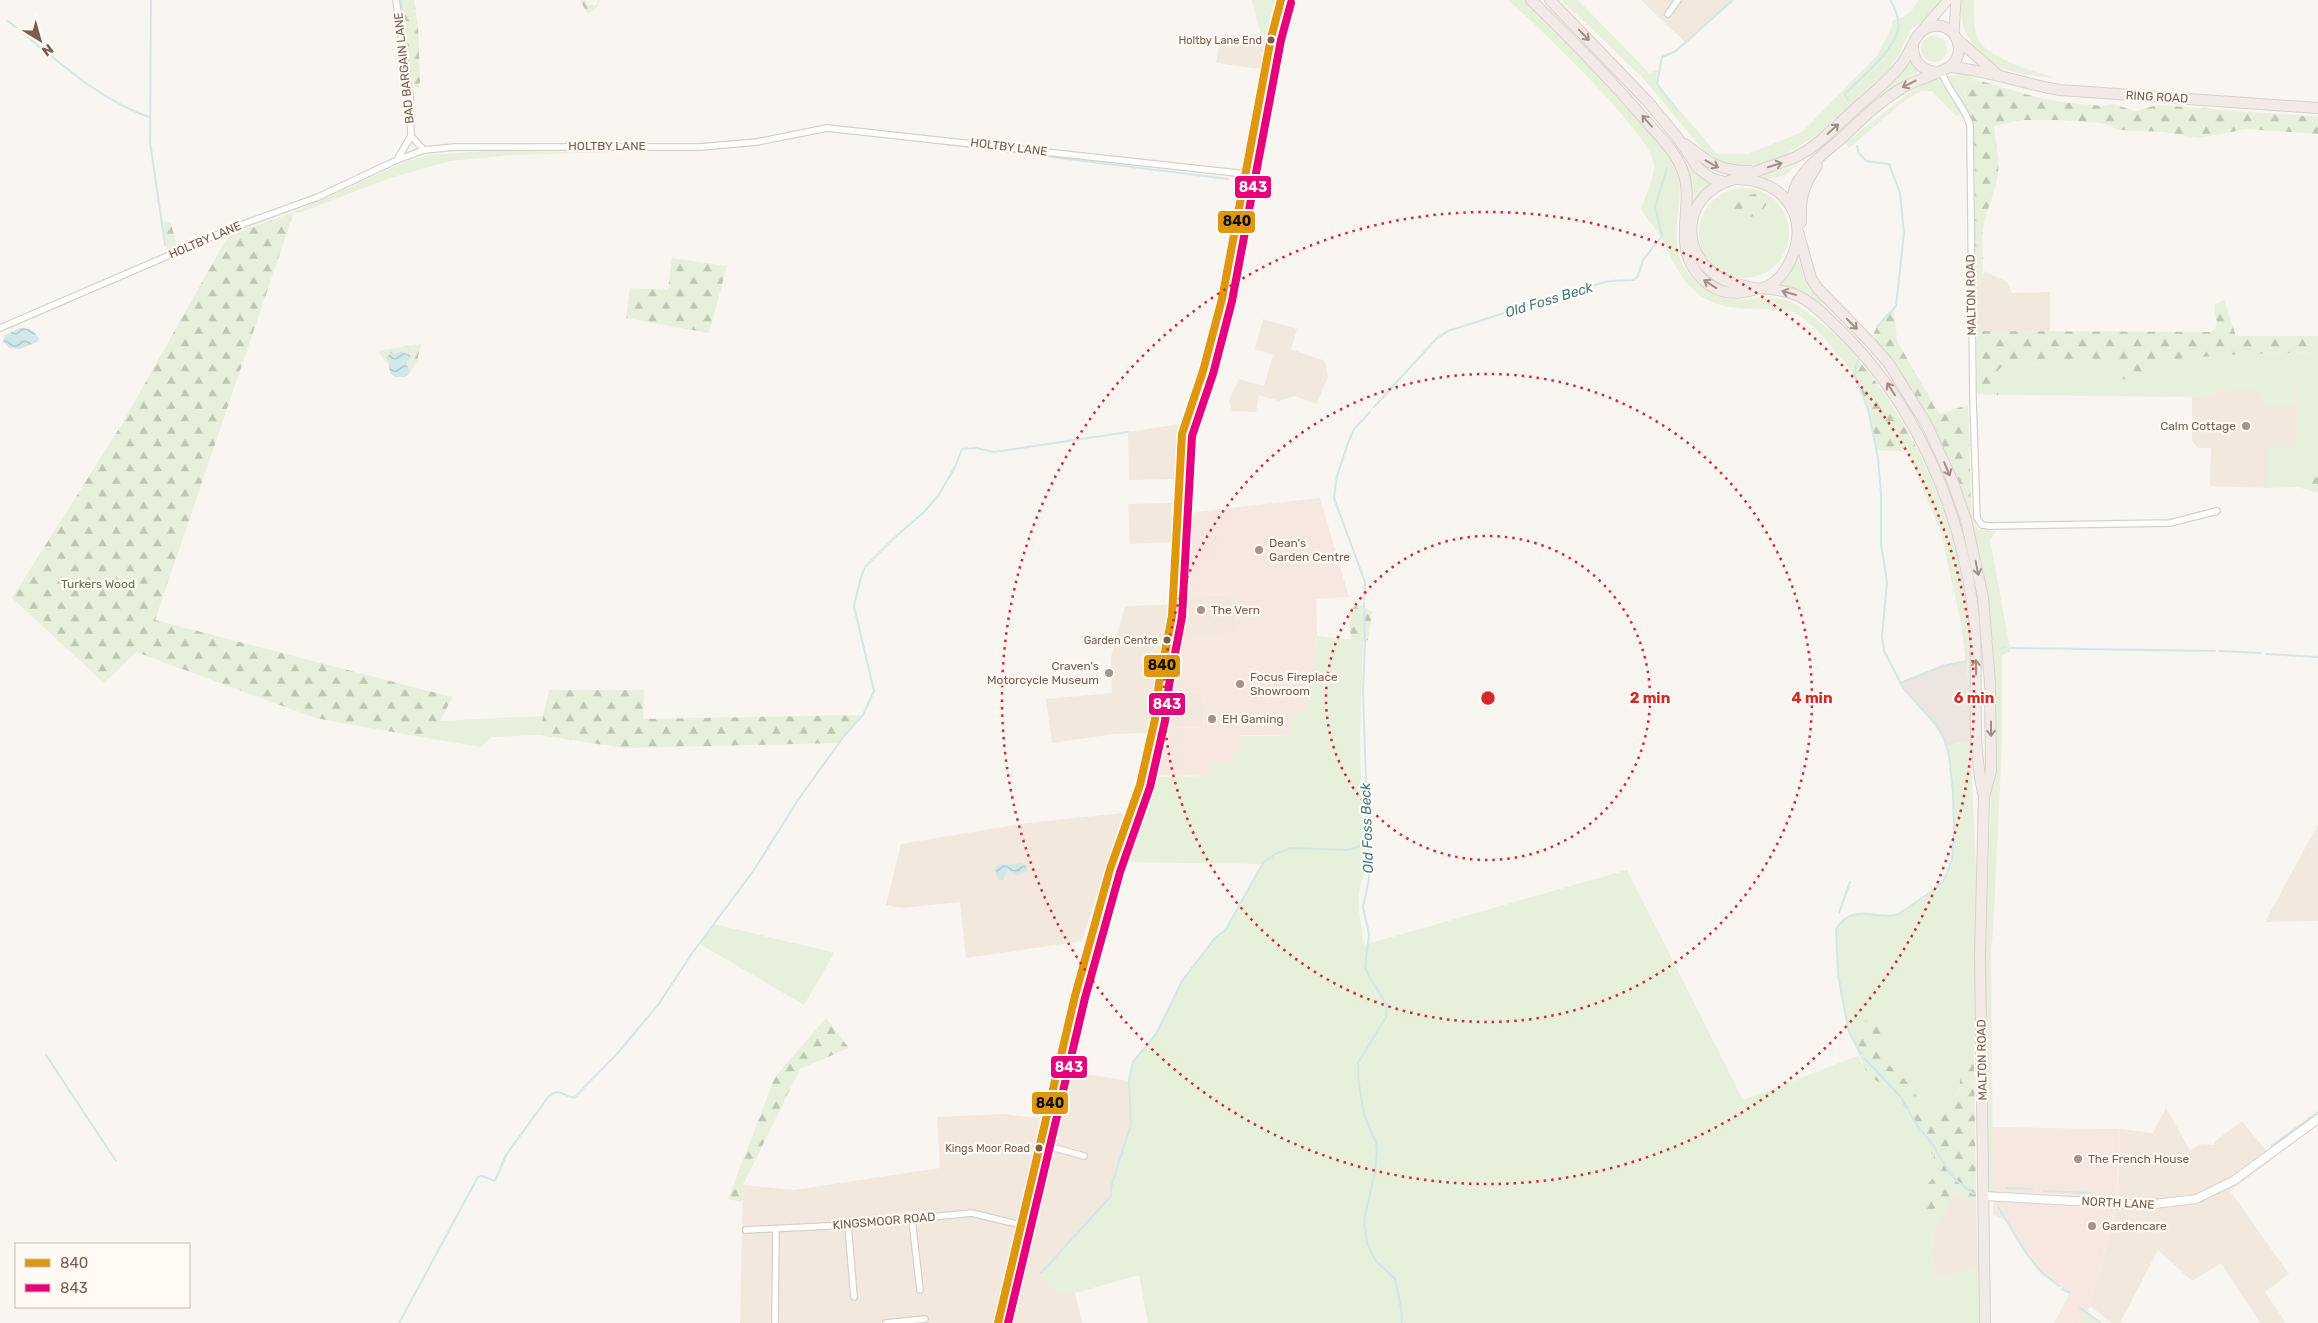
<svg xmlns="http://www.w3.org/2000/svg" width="2318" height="1323" viewBox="0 0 2318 1323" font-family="Rubik,sans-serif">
<defs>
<pattern id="forest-firs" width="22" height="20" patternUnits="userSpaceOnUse" patternTransform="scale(1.25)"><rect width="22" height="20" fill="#e7f0db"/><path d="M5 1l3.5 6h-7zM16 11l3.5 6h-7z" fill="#c0c6b4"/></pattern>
<pattern id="water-waves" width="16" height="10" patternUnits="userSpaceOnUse" patternTransform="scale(1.25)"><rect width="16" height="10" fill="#d0e8ea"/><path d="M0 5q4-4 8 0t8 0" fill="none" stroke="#aebfc0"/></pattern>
</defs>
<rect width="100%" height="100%" fill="#f9f5f0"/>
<!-- residential -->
<g fill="#f2e8de">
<path d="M1641 0H1733L1685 42Z"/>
<path d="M1221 35H1266L1261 69 1216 63Z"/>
<path d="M1984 271 2007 282 2012 293 2050 292V331H1977L1976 283H1981Z"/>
<path d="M1263 319 1297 329 1291 349 1325 361 1328 377 1316 404 1295 396 1279 401 1259 395 1256 412 1232 411 1229 400 1239 379 1264 386 1273 355 1255 349Z"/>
<path d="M2260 388 2297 389V447H2267V488L2210 486 2211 448H2198L2192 441V397H2206L2222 390Z"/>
<path d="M1180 424 1176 479 1129 480 1128 432Z"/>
<path d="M1172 503 1171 542 1130 544 1128 504Z"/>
<path d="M1178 595 1236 596 1237 634 1174 637 1166 693 1205 692 1203 727 1164 728 1147 733 1114 734 1052 743 1046 699 1112 693 1111 657 1125 606 1168 605Z"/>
<path d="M1123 813 1082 941 966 958 960 902 901 908 886 905 901 844 1027 823Z"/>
<path d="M2318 824V921L2265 922Z"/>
<path d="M1061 1070 1129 1081 1131 1125 1111 1187V1196L1076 1237 1062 1248 1042 1274 1075 1293 1082 1323H740L743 1185 794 1190 940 1168 937 1117 1004 1114 1038 1118Z"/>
<path d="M2166 1108 2190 1150 2202 1144 2215 1145 2214 1142 2242 1121 2273 1159 2230 1191 2289 1274 2265 1292 2286 1323H2260L2221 1263 2192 1281 2158 1250 2120 1323H2112L2090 1306 2117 1204 2120 1129 2153 1133Z"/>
<path d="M1958 1193 1967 1200 1976 1199 1978 1269 1936 1279 1931 1249 1933 1229 1946 1211 1950 1196Z"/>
</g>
<!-- commercial -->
<g fill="#f6e8e1">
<path d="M1320 498 1349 597 1316 599 1317 636 1308 713 1291 736 1241 735V752L1233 762 1211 776 1156 775 1164 728 1203 727 1205 692 1166 693 1174 637 1237 633 1236 596 1178 595 1186 513Z"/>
<path d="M1992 1127 2120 1129 2116 1206 2090 1306 2079 1323H2054L2070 1293 2041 1272 2026 1253 2009 1223 1993 1214Z"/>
</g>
<!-- industrial -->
<path fill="#ede5e0" d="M1966 661 1972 711 1970 741 1946 746 1937 726 1910 697 1900 683 1943 666Z"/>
<!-- green -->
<g fill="#e7f0db">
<path d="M1252 0H1275L1266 35H1261Z"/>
<path d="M1508 0H1524C1559 35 1593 70 1626 106 1642 123 1662 141 1673 161 1693 196 1657 244 1694 280 1727 312 1751 293 1787 300 1797 302 1842 339 1850 348 1853 351 1856 356 1858 360L1854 374C1841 358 1808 314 1789 311 1761 307 1732 313 1706 299 1684 287 1674 264 1664 243 1659 231 1647 220 1641 208 1646 195 1654 179 1654 165 1654 136 1534 23 1508 0Z"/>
<path d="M1561 0H1578L1649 73 1658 70 1657 84 1717 154H1748L1802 132 1877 56 1890 31 1893 20C1906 18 1912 11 1919 0H1941L1929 17 1910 30 1899 56 1889 69C1846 108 1775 193 1709 157L1642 77Z"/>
<path d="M1960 0H1974C1974 12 1973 29 1978 39 1989 59 2035 72 2055 78 2022 75 2004 73 1976 54L1978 50C1964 35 1960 21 1960 0Z"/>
<circle cx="1934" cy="49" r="13"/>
<path d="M1910 61 1921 70 1884 92Z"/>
<path d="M1960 74H1967L1974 79 1970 80 1964 92C1969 99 1972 104 1969 112L1956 116 1932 91H1921L1903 102 1849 148 1845 143 1914 89 1934 79Z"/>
<path d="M486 151 616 152 513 155 450 161 390 178 299 213 294 212 407 161 429 155Z"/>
<path d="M1681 158 1695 173 1713 184 1689 217Z"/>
<path d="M1799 164 1785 175 1764 180 1763 175Z"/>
<circle cx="1744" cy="233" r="45"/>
<path d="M1797 256 1805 279 1826 308 1790 287 1776 285Z"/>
<path d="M2318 352V472L2298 487 2267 488V447L2297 446V389L2222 390 2206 397 1998 395V370L2006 364 2119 362 2130 380 2163 360 2226 355Z"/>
<path d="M2261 389 2296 390 2295 406 2261 405Z"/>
<path d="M1908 452H1919C1934 485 1949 517 1957 552 1969 604 1971 657 1972 711L1961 623 1941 533Z"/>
<path d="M1965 503 1971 505 1974 521 1978 529 1996 531 1990 540 2010 648V652L2002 655V742L1993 933 1991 948 1993 1192H1987L1986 941 1993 742V643L1981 562Z"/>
<path d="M1317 636 1363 641 1360 739 1364 875C1354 895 1361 923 1364 945L1627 870 1743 1100 1858 1056 1868 1076 1891 1089 1904 1105 1920 1138 1934 1156V1177L1924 1188V1209L1933 1229 1931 1249 1936 1279 1978 1269 1979 1323H1148L1139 1275 1075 1293 1053 1290 1041 1273 1111 1196V1187L1131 1125 1129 1081 1133 1062 1156 1034 1182 981 1215 938 1226 929 1263 864 1121 862 1150 777 1210 776 1211 764 1233 762V752H1241V736H1291L1290 714 1308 712Z"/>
<path d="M543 716 539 735 491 737 481 747 432 739 440 721Z"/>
<path d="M1970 741 1977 889 1974 1057 1961 1070 1959 1091 1952 1101 1939 1108 1929 1126C1924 1114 1920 1101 1913 1091 1896 1064 1878 1072 1883 1033L1855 1028 1852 1038 1849 1032 1838 975 1836 929C1854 902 1874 920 1897 915 1913 905 1936 894 1945 877 1963 844 1951 791 1949 755L1946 746Z"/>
<path d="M714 924 827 951 834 953 804 1005 700 944Z"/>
<path d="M2086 1312 2101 1323H2079Z"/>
</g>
<!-- forest -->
<g fill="url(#forest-firs)">
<path d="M399 0H414L418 26 420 82 417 89 412 81Z"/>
<path d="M580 0H585L586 5H597L598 0H600C598 7 595 12 587 13Z"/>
<path d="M1974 79 2039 98 2069 103 2104 106 2113 104 2135 111 2158 105 2318 117V134L2247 129 2199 138 2164 132 2121 130 2101 123 2058 120H2021L1994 126C1995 142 2000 157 1998 173 1996 192 1986 210 1983 229 1981 248 1985 265 1981 284L1976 283 1973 244 1975 178 1972 121 1969 112C1973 101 1963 95 1964 84Z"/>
<path d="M1754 194H1760L1765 199 1766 205C1756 221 1734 223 1724 207L1727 200Z"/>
<path d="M294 212 155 620 452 697 432 739 315 718 136 652 104 683 12 598 122 424 228 236Z"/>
<path d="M163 220 171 224 177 246 166 250Z"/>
<path d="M672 258 727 266 709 333 626 318 630 288 668 290Z"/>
<path d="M2224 300 2236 336H2318V352L2226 355 2163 360 2130 380 2117 378 2119 362 2006 364 1998 370V395L1977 394V331L2212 332 2217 325 2214 305Z"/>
<path d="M1894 310 1897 341 1939 414 1968 405 1971 505 1965 503 1944 448 1924 409 1873 335 1877 327Z"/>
<path d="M421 344 417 361 409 374 407 362 410 354 402 352 391 353 388 356 390 367 378 351Z"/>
<path d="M1858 360C1883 388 1901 419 1919 452L1877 450 1868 409 1854 374Z"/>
<path d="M2318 472V493L2298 487Z"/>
<path d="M1360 604 1372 612 1368 640 1363 641 1351 640 1348 613 1354 607Z"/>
<path d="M549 690H644L643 719 863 715 839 743 624 748 539 735Z"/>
<path d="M826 1018 849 1048 800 1069 743 1185 742 1202 728 1199 775 1077Z"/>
<path d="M1868 1019 1884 1033C1878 1071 1896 1064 1913 1090 1920 1101 1924 1114 1928 1126L1939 1108 1952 1101 1959 1092 1961 1070 1974 1057 1976 1199 1967 1200 1958 1193 1951 1196 1946 1211 1933 1229 1924 1209V1188L1934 1177V1156L1920 1138 1904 1105 1891 1089 1868 1076 1852 1038 1855 1028Z"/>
</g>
<!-- water -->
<g fill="url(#water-waves)">
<path d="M20 328C29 328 34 330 39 339L37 342 20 349 9 348 3 341 5 335Z"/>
<path d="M402 352 411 355 407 362 409 374 405 377H395L390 373 388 356 391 353Z"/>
<path d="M1022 863 1026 866 1028 871 1016 876 1008 870 1003 879 998 880 995 869 999 864 1011 865Z"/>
</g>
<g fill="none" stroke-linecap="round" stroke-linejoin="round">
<!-- stream -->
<g stroke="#d0e8ea" stroke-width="2">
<path d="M151 0 150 142 165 245"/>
<path d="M401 0 411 83"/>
<path d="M8 21C53 56 95 98 149 117"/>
<path d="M1848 100 1845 94C1860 78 1894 51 1898 30 1900 20 1895 8 1890 0"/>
<path d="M1678 111 1657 84 1662 57 1676 51 1733 0"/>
<path d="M939 143 1228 179"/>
<path d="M1857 146 1859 153 1866 161 1889 164 1900 193 1904 233 1896 306 1877 327"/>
<path d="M1858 360 1854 374 1868 409 1878 458 1881 493V544L1887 582 1882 636 1884 651 1904 689 1937 726 1945 741 1949 755 1953 792 1954 832 1952 860 1945 878 1934 890 1897 915C1874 920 1854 902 1836 929L1838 975 1849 1032 1861 1054"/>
<path d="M1374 407 1437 338 1448 331 1586 287 1610 281 1634 280 1638 276 1643 260 1662 236 1655 207 1667 168"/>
<path d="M1364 600 1365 582 1334 498 1337 476 1348 443 1354 429 1370 412"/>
<path d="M1364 603 1365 644 1363 690 1369 879 1363 907 1369 934 1365 967 1370 978 1387 1005 1386 1017 1358 1063V1078L1364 1115 1376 1142 1377 1150 1375 1172 1364 1220 1367 1243 1376 1261 1395 1279 1401 1308 1402 1323"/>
<path d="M2010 648 2215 651"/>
<path d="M2000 649 2004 648"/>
<path d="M2220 651 2261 653"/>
<path d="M2266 654 2318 657"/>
<path d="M1900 683 1943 666 1966 661"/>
<path d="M1839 913 1850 882"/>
<path d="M46 1055 116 1161"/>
<path d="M1864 1058 1900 1096 1917 1125 1933 1145 1949 1172 1957 1181 1974 1194"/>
<path d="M2271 1146 2318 1112"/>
<path d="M2006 1188 2032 1189"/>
<path d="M2044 1191 2091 1193"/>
<path d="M1998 1207 2026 1253 2041 1272 2059 1286"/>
<path d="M1041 1273 1111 1196V1187L1131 1125 1129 1081 1133 1062 1156 1034 1182 981 1215 938 1226 929 1263 863 1275 854 1291 848 1348 850 1366 844"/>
<path d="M2062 1289 2070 1293"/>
<path d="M2080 1308 2101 1323"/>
<path d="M399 1323 478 1177 482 1176 495 1181 506 1155 549 1096C563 1086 563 1099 575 1097L616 1055 658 1005 693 952 754 870 798 800 844 736 863 715 874 691 854 606 861 577 865 567 894 538 924 512 938 496 955 467 962 449 976 448 994 452 1128 432"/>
</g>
<defs>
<g id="street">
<path d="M396 0 410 96 411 136 397 160"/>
<path d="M1668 14 1678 0"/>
<path d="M1941 71C1948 91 1964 105 1970 125L1973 400 1977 518 1982 525 1989 526 2170 523 2217 511"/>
<path d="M411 136 424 150"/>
<path d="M0 328 235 227 318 197 397 160 424 150 455 147H700L757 142 827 128 1246 174"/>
<path d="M1040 1144 1084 1156"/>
<path d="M912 1219 920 1290"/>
<path d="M848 1225 854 1297"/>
<path d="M746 1230 848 1225 972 1213 1021 1225"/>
<path d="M775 1323 776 1229"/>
<path d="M886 1323 925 1319"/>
</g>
<g id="secondary">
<path d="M1983 1196 2146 1205 2196 1199 2233 1181 2318 1119"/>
<path d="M998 1323 1075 996 1110 869 1140 785 1155 719 1159 683 1172 616 1175 580 1182 434 1203 371 1222 299 1271 38 1281 0"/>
</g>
<g id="primary">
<path d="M1923 29 1948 0"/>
<path d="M1954 34 1956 0"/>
</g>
<g id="highway">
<path d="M1531 0C1571 39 1610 79 1646 121 1659 136 1675 151 1682 169 1696 204 1672 240 1696 272 1712 293 1732 297 1756 289"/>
<path d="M1550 0 1649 103 1677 137 1698 168 1711 178 1724 182"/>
<path d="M1958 40 1997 74"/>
<path d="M1913 47C1913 61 1922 71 1937 72"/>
<path d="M1950 67C1988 70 2023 84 2060 90L2318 108"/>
<path d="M1685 144C1709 163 1719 171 1750 171"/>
<path d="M1735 179 1794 158 1808 150C1826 137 1841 122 1857 107 1872 94 1888 81 1901 65 1911 53 1914 32 1929 27 1952 19 1969 48 1952 65 1946 71 1916 80 1904 87 1881 100 1862 119 1843 137 1827 151 1808 164 1797 183 1793 190 1792 200 1792 209"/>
<path d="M1735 179C1786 178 1814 221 1787 267 1782 276 1772 286 1762 288 1755 290 1746 286 1740 285 1679 272 1673 195 1735 179Z"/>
<path d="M1801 222C1800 198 1803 186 1817 166"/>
<path d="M1798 232 1811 278 1818 289 1872 344 1889 364 1927 425 1952 480 1966 520 1983 597 1990 683 1991 771 1984 797 1980 955 1985 1323"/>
<path d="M1763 288C1774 290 1785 290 1796 295 1813 302 1827 318 1840 330 1913 401 1957 501 1972 601 1981 664 1969 731 1983 793"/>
</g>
</defs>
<!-- street casing -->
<use href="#street" stroke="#d7d1cb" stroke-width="8"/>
<!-- secondary casing -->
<use href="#secondary" stroke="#d9d2cb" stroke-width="10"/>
<!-- primary casing -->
<use href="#primary" stroke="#dad1cc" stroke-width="11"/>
<!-- highway casing -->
<use href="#highway" stroke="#dad1cc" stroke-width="12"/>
<!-- street -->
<use href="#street" stroke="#fefefd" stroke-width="5.5"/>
<!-- secondary -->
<use href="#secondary" stroke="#fefefd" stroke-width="8"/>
<!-- primary -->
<use href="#primary" stroke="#f3eee8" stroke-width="9"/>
<!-- highway -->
<use href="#highway" stroke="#f2eae7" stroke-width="10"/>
<defs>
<path id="bus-1" d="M998 1323 1075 996 1110 869 1140 785 1155 719 1159 683 1172 616 1182 434 1203 371 1222 299 1271 38 1281 0"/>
<path id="bus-2" d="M1008 1323 1085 998 1120 872 1150 787 1165 721 1169 685 1182 617 1192 436 1213 374 1232 301 1281 40 1291 3"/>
</defs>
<!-- bus-1 casing -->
<use href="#bus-1" stroke="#fffaf3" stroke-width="11"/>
<!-- bus-2 casing -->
<use href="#bus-2" stroke="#fffaf3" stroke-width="11"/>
<!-- bus-1 -->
<use href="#bus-1" stroke="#de970f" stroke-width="8"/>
<!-- bus-2 -->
<use href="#bus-2" stroke="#e5007d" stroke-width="8"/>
</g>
<!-- one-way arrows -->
<defs><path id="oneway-shaft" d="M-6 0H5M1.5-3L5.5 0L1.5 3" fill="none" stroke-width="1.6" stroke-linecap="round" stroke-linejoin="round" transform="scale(1.25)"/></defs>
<g stroke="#a48e83">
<use href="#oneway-shaft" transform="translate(1584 35) rotate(46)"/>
<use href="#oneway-shaft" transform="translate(1909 84) rotate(153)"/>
<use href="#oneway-shaft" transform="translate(1647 121) rotate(-131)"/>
<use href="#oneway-shaft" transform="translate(1833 129) rotate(-42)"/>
<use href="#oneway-shaft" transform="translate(1712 164) rotate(29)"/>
<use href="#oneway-shaft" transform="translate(1775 165) rotate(-17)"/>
<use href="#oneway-shaft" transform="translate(1710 284) rotate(-147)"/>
<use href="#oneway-shaft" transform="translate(1789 293) rotate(-164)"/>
<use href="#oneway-shaft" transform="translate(1852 324) rotate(45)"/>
<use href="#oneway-shaft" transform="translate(1891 389) rotate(-123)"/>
<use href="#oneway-shaft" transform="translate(1947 469) rotate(67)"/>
<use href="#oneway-shaft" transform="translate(1977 568) rotate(79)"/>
<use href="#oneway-shaft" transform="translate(1976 667) rotate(-91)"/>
<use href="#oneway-shaft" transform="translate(1991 729) rotate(90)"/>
</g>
<!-- distance rings -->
<g fill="none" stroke="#d62828" stroke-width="2.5" stroke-dasharray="2.5 5">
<circle cx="1488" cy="698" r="162"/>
<circle cx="1488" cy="698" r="324"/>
<circle cx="1488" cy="698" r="486"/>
</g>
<!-- markers -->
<g fill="#7a5c4d" stroke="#fffaf3" stroke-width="2">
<circle cx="1271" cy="40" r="4.5"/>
<circle cx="1167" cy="640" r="4.5"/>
<circle cx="1039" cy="1148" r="4.5"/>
</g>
<g fill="#a69286" stroke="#fffaf3" stroke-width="2">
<circle cx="2246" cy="426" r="5"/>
<circle cx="1259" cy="550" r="5"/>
<circle cx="1201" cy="610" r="5"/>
<circle cx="1109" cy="673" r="5"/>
<circle cx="1240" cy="684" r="5"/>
<circle cx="1212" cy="719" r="5"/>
<circle cx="2078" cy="1159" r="5"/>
<circle cx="2092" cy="1226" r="5"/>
</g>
<g text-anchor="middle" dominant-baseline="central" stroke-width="4.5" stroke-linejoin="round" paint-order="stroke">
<!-- bus labels -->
<g font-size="11" fill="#7a5c4d" stroke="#fffaf3" text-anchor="end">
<text x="1262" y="40">Holtby Lane End</text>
<text x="1158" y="640">Garden Centre</text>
<text x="1030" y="1148">Kings Moor Road</text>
</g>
<!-- street labels -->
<g font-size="12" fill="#7a5c4d" stroke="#fffaf3">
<text transform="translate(404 68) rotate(-96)">BAD BARGAIN LANE</text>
<text transform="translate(2157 97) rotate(3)">RING ROAD</text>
<text x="607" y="146">HOLTBY LANE</text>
<text transform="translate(1009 147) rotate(7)">HOLTBY LANE</text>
<text transform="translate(205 240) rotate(-23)">HOLTBY LANE</text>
<text transform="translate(1971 295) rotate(-91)">MALTON ROAD</text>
<text transform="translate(1982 1060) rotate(-91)">MALTON ROAD</text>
<text transform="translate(2118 1203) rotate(3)">NORTH LANE</text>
<text transform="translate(884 1221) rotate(-5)">KINGSMOOR ROAD</text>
</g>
<!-- poi labels -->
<g font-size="12" fill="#7a5c4d" stroke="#fffaf3" text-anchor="start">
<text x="2236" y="426" text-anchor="end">Calm Cottage</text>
<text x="1269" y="543">Dean's<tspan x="1269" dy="14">Garden Centre</tspan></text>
<text x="1211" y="610">The Vern</text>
<text x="1099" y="666" text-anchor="end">Craven's<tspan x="1099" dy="14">Motorcycle Museum</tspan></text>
<text x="1250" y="677">Focus Fireplace<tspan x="1250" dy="14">Showroom</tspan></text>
<text x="1222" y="719">EH Gaming</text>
<text x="2088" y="1159">The French House</text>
<text x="2102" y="1226">Gardencare</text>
</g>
<!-- park labels -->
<g font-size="12" fill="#537a41" stroke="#fffaf3">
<text x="98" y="584">Turkers Wood</text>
</g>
<!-- water labels -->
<g font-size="14" font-style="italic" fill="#437c86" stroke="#fffaf3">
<text transform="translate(1549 300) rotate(-17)">Old Foss Beck</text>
<text transform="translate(1367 828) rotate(-92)">Old Foss Beck</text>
</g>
</g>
<circle cx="1488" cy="698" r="8" fill="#d62828" stroke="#fffaf3" stroke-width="2.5"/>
<g font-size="15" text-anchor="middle" font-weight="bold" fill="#d62828" stroke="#fffaf3" stroke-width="4.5" stroke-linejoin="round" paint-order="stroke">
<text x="1650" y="703">2 min</text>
<text x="1812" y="703">4 min</text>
<text x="1974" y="703">6 min</text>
</g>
<g stroke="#fffaf3" stroke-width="2">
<rect x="1234" y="175" width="38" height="24" rx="5" fill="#e5007d"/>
<rect x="1217" y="210" width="39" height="24" rx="5" fill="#de970f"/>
<rect x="1143" y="654" width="38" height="24" rx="5" fill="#de970f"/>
<rect x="1148" y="692" width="38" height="24" rx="5" fill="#e5007d"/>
<rect x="1050" y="1055" width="38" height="24" rx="5" fill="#e5007d"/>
<rect x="1031" y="1091" width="38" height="24" rx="5" fill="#de970f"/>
</g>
<g font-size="14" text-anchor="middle" font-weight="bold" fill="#fff">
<text x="1253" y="192">843</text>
<text x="1167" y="709">843</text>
<text x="1069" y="1072">843</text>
</g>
<g font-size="14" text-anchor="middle" font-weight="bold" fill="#111">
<text x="1237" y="226">840</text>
<text x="1162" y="670">840</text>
<text x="1050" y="1108">840</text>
</g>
<!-- legend -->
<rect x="15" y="1243" width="175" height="65" fill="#fffaf3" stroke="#cabbb1"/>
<rect x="25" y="1259" width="25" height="8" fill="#de970f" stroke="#cabbb1"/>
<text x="60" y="1268" font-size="15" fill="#7a5c4d">840</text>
<rect x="25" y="1284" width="25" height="8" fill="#e5007d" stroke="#cabbb1"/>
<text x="60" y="1293" font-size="15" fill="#7a5c4d">843</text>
<!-- north arrow -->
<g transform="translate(40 40) rotate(143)" stroke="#fffaf3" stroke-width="4" paint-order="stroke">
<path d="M0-4L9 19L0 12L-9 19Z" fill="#7a5c4d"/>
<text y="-8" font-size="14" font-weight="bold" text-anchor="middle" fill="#7a5c4d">N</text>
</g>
</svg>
